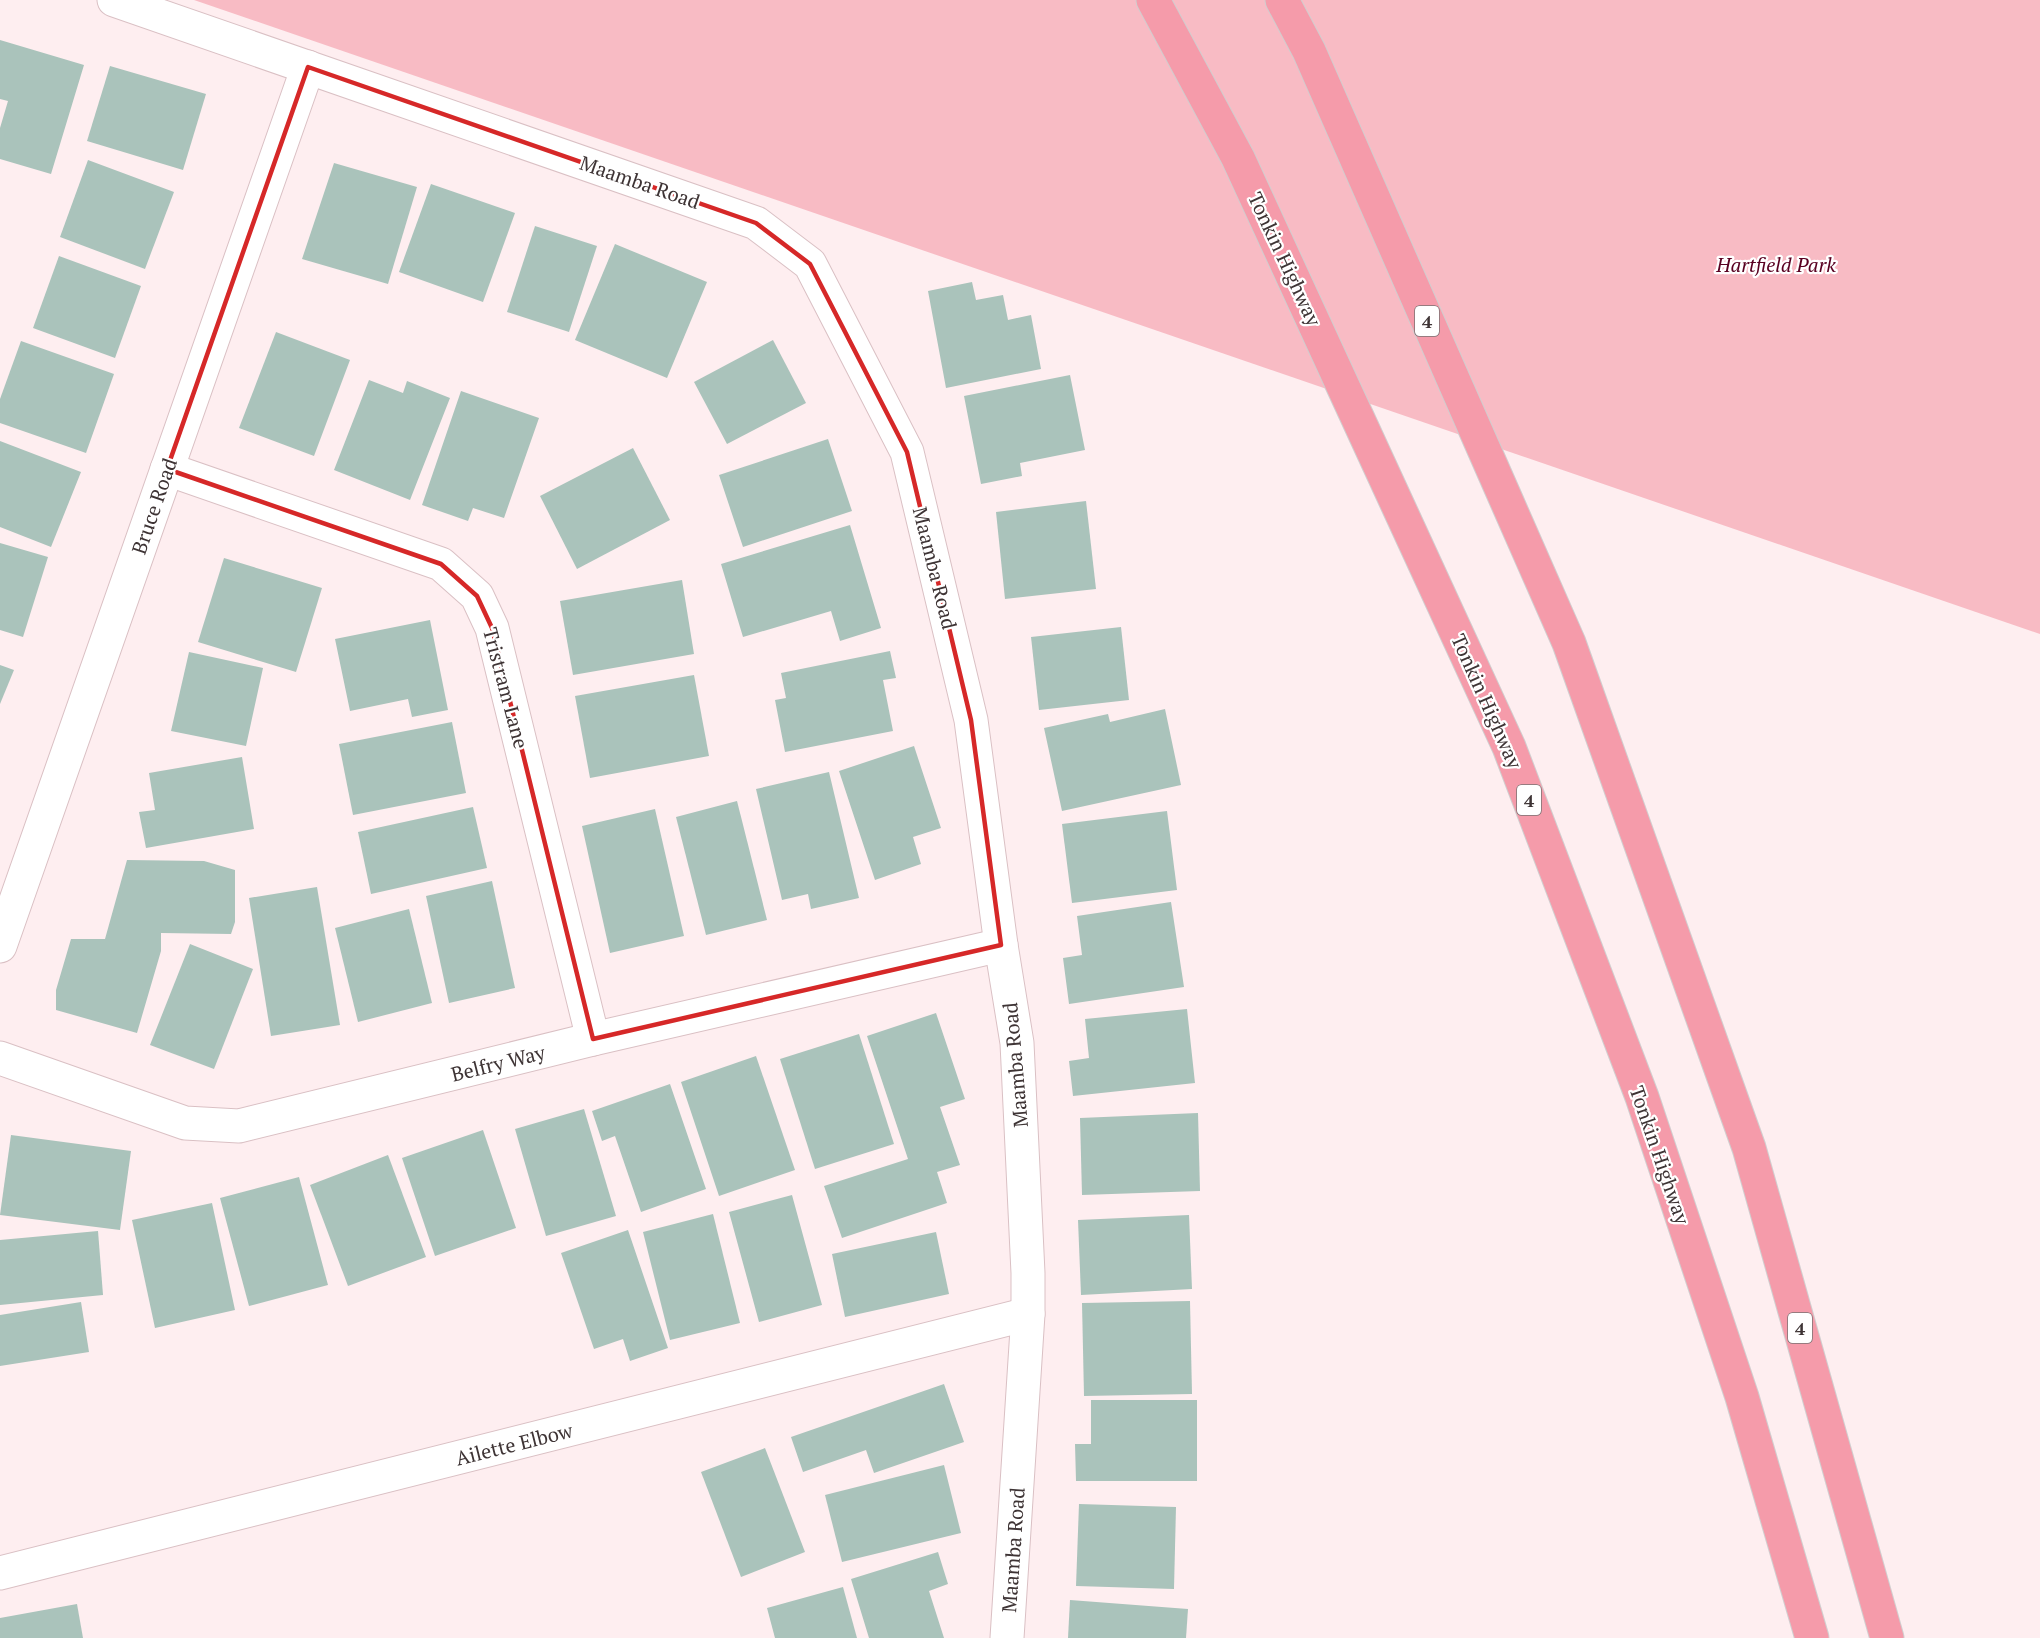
<svg xmlns="http://www.w3.org/2000/svg" width="2040" height="1638" viewBox="0 0 2040 1638" font-family="'PT Serif',serif">
<rect width="100%" height="100%" fill="#feeef0"/>
<!-- green -->
<path fill="#f8bbc4" d="M194 0H2040V634Z"/>
<!-- building -->
<g fill="#aac3bb">
<path d="M0 40 84 65 51 174 0 159V128L8 101 0 99Z"/>
<path d="M110 66 206 94 183 170 87 141Z"/>
<path d="M88 160 174 192 145 269 60 237Z"/>
<path d="M334 163 417 187 388 284 302 259Z"/>
<path d="M431 184 515 213 483 302 399 272Z"/>
<path d="M535 226 597 246 569 332 507 312Z"/>
<path d="M615 244 707 282 667 378 575 340Z"/>
<path d="M59 256 141 286 115 358 33 328Z"/>
<path d="M972 282 976 300 1003 295 1008 320 1031 315 1041 369 946 388 928 291Z"/>
<path d="M276 332 350 360 314 456 239 428Z"/>
<path d="M773 340 806 403 727 444 694 382Z"/>
<path d="M21 341 114 374 86 453 0 423V399Z"/>
<path d="M1070 375 1085 450 1020 463 1022 476 981 484 964 396Z"/>
<path d="M369 380 403 393 407 381 450 398 410 500 334 470Z"/>
<path d="M461 391 539 418 504 518 473 508 468 521 422 505Z"/>
<path d="M828 439 852 511 743 547 719 475Z"/>
<path d="M0 441 81 472 51 547 0 527Z"/>
<path d="M633 448 670 520 577 569 540 496Z"/>
<path d="M1086 501 1096 589 1005 599 996 512Z"/>
<path d="M850 525 881 628 840 641 831 611 743 637 721 564Z"/>
<path d="M0 543 48 557 23 637 0 630Z"/>
<path d="M224 558 322 588 296 672 198 642Z"/>
<path d="M682 580 694 654 573 675 560 601Z"/>
<path d="M430 620 448 710 412 717 408 699 350 711 335 639Z"/>
<path d="M1121 627 1129 700 1039 710 1031 637Z"/>
<path d="M890 651 896 678 883 680 893 731 785 752 775 700 786 698 781 673Z"/>
<path d="M189 652 263 668 246 746 171 731Z"/>
<path d="M0 665 14 670 0 704Z"/>
<path d="M694 675 709 756 590 778 575 696Z"/>
<path d="M1165 709 1181 785 1062 811 1044 728 1108 714 1110 722Z"/>
<path d="M452 722 466 793 353 815 339 744Z"/>
<path d="M914 746 941 828 913 837 921 864 875 880 839 771Z"/>
<path d="M242 757 254 829 146 848 139 812 155 810 149 773Z"/>
<path d="M829 772 859 898 811 909 808 894 782 900 756 789Z"/>
<path d="M737 801 767 920 706 935 676 817Z"/>
<path d="M473 807 487 868 371 894 358 832Z"/>
<path d="M655 809 684 936 610 953 582 826Z"/>
<path d="M1167 811 1177 890 1072 903 1062 824Z"/>
<path d="M127 860 204 861 235 870V922L231 934 161 933V951L137 1033 56 1010V990L71 939H105Z"/>
<path d="M492 881 515 988 449 1003 426 896Z"/>
<path d="M317 887 340 1025 271 1036 249 898Z"/>
<path d="M1171 902 1184 987 1069 1004 1063 958 1082 955 1077 916Z"/>
<path d="M409 909 432 1003 358 1022 335 928Z"/>
<path d="M190 944 253 969 214 1069 150 1045Z"/>
<path d="M1187 1009 1195 1083 1073 1096 1069 1061 1089 1058 1085 1019Z"/>
<path d="M936 1013 965 1099 940 1107 960 1165 937 1172 947 1203 842 1238 824 1186 908 1159 867 1036Z"/>
<path d="M859 1034 894 1144 815 1169 780 1059Z"/>
<path d="M756 1056 795 1170 719 1196 681 1082Z"/>
<path d="M670 1084 706 1189 641 1212 615 1136 602 1141 592 1111Z"/>
<path d="M584 1109 616 1216 546 1236 515 1129Z"/>
<path d="M1198 1113 1200 1191 1082 1195 1080 1118Z"/>
<path d="M483 1130 516 1228 435 1256 402 1158Z"/>
<path d="M11 1135 131 1151 120 1230 0 1215Z"/>
<path d="M388 1155 426 1257 348 1286 310 1185Z"/>
<path d="M299 1177 328 1285 249 1306 220 1198Z"/>
<path d="M792 1195 822 1305 759 1322 729 1212Z"/>
<path d="M212 1203 235 1310 155 1328 132 1220Z"/>
<path d="M713 1214 740 1323 670 1340 643 1232Z"/>
<path d="M1189 1215 1192 1289 1081 1295 1078 1220Z"/>
<path d="M628 1230 668 1348 630 1361 623 1339 594 1349 561 1253Z"/>
<path d="M98 1231 103 1295 0 1305V1240Z"/>
<path d="M936 1232 949 1294 845 1317 832 1254Z"/>
<path d="M1190 1301 1192 1394 1084 1396 1082 1303Z"/>
<path d="M81 1302 89 1352 0 1366V1315Z"/>
<path d="M944 1384 964 1442 874 1473 866 1450 803 1472 791 1437Z"/>
<path d="M1091 1400H1197V1481H1076L1075 1444H1091Z"/>
<path d="M765 1448 805 1552 741 1577 701 1472Z"/>
<path d="M944 1465 961 1533 842 1562 825 1495Z"/>
<path d="M1079 1504 1176 1507 1174 1589 1076 1586Z"/>
<path d="M938 1552 948 1584 929 1591 944 1638H869L851 1579Z"/>
<path d="M843 1587 857 1638H775L767 1608Z"/>
<path d="M1070 1600 1188 1609 1186 1638H1068Z"/>
<path d="M77 1604 83 1638H0V1618Z"/>
</g>
<g fill="none" stroke-linecap="round" stroke-linejoin="round">
<defs>
<g id="minor">
<path d="M114 0 756 223 810 264 907 452 971 720 1001 945 1017 1043 1028 1273V1314L1007 1638"/>
<path d="M167 469 441 564 477 596 492 628 593 1039"/>
<path d="M0 946 308 67"/>
<path d="M0 1058 185 1123 239 1126 593 1039 1001 945"/>
<path d="M0 1573 1028 1314"/>
</g>
<g id="highway">
<path d="M1153 0 1238 158 1509 747 1642 1097 1742 1397 1812 1638"/>
<path d="M1282 0 1309 51 1569 643 1749 1148 1887 1638"/>
</g>
</defs>
<!-- minor casing -->
<use href="#minor" stroke="#dac0c4" stroke-width="35"/>
<!-- highway casing -->
<use href="#highway" stroke="#d1cecf" stroke-width="35"/>
<!-- minor -->
<use href="#minor" stroke="#fff" stroke-width="33"/>
<!-- highway -->
<use href="#highway" stroke="#f59baa" stroke-width="33"/>
</g>
<!-- marked area -->
<path fill="none" stroke="#d62828" stroke-width="4.5" stroke-linejoin="round" d="M308 67 756 223 810 264 907 452 971 720 1001 945 593 1039 492 628 477 596 441 564 167 469Z"/>
<g text-anchor="middle" dominant-baseline="central" stroke-width="4.5" stroke-linejoin="round" paint-order="stroke">
<!-- shield labels -->
<g fill="#fff" stroke="#787172" stroke-width="1.5">
<rect x="1415" y="306" width="24" height="30" rx="4.5"/>
<rect x="1517" y="785" width="24" height="30" rx="4.5"/>
<rect x="1788" y="1313" width="24" height="30" rx="4.5"/>
</g>
<g font-size="18" font-weight="bold" fill="#3e3435">
<text x="1427" y="321">4</text>
<text x="1529" y="800">4</text>
<text x="1800" y="1328">4</text>
</g>
<!-- street labels -->
<g font-size="20" fill="#3e3435" stroke="#fff">
<text transform="translate(640 182) rotate(19)">Maamba Road</text>
<text transform="translate(1285 259) rotate(65)">Tonkin Highway</text>
<text transform="translate(154 506) rotate(-71)">Bruce Road</text>
<text transform="translate(935 568) rotate(76)">Maamba Road</text>
<text transform="translate(506 688) rotate(75)">Tristram Lane</text>
<text transform="translate(1487 701) rotate(66)">Tonkin Highway</text>
<text transform="translate(498 1063) rotate(-14)">Belfry Way</text>
<text transform="translate(1015 1065) rotate(-95)">Maamba Road</text>
<text transform="translate(1660 1155) rotate(71)">Tonkin Highway</text>
<text transform="translate(514 1444) rotate(-14)">Ailette Elbow</text>
<text transform="translate(1013 1550) rotate(-86)">Maamba Road</text>
</g>
<!-- park labels -->
<g font-size="20" font-style="italic" fill="#590021" stroke="#fff">
<text x="1776" y="264">Hartfield Park</text>
</g>
</g>
</svg>
